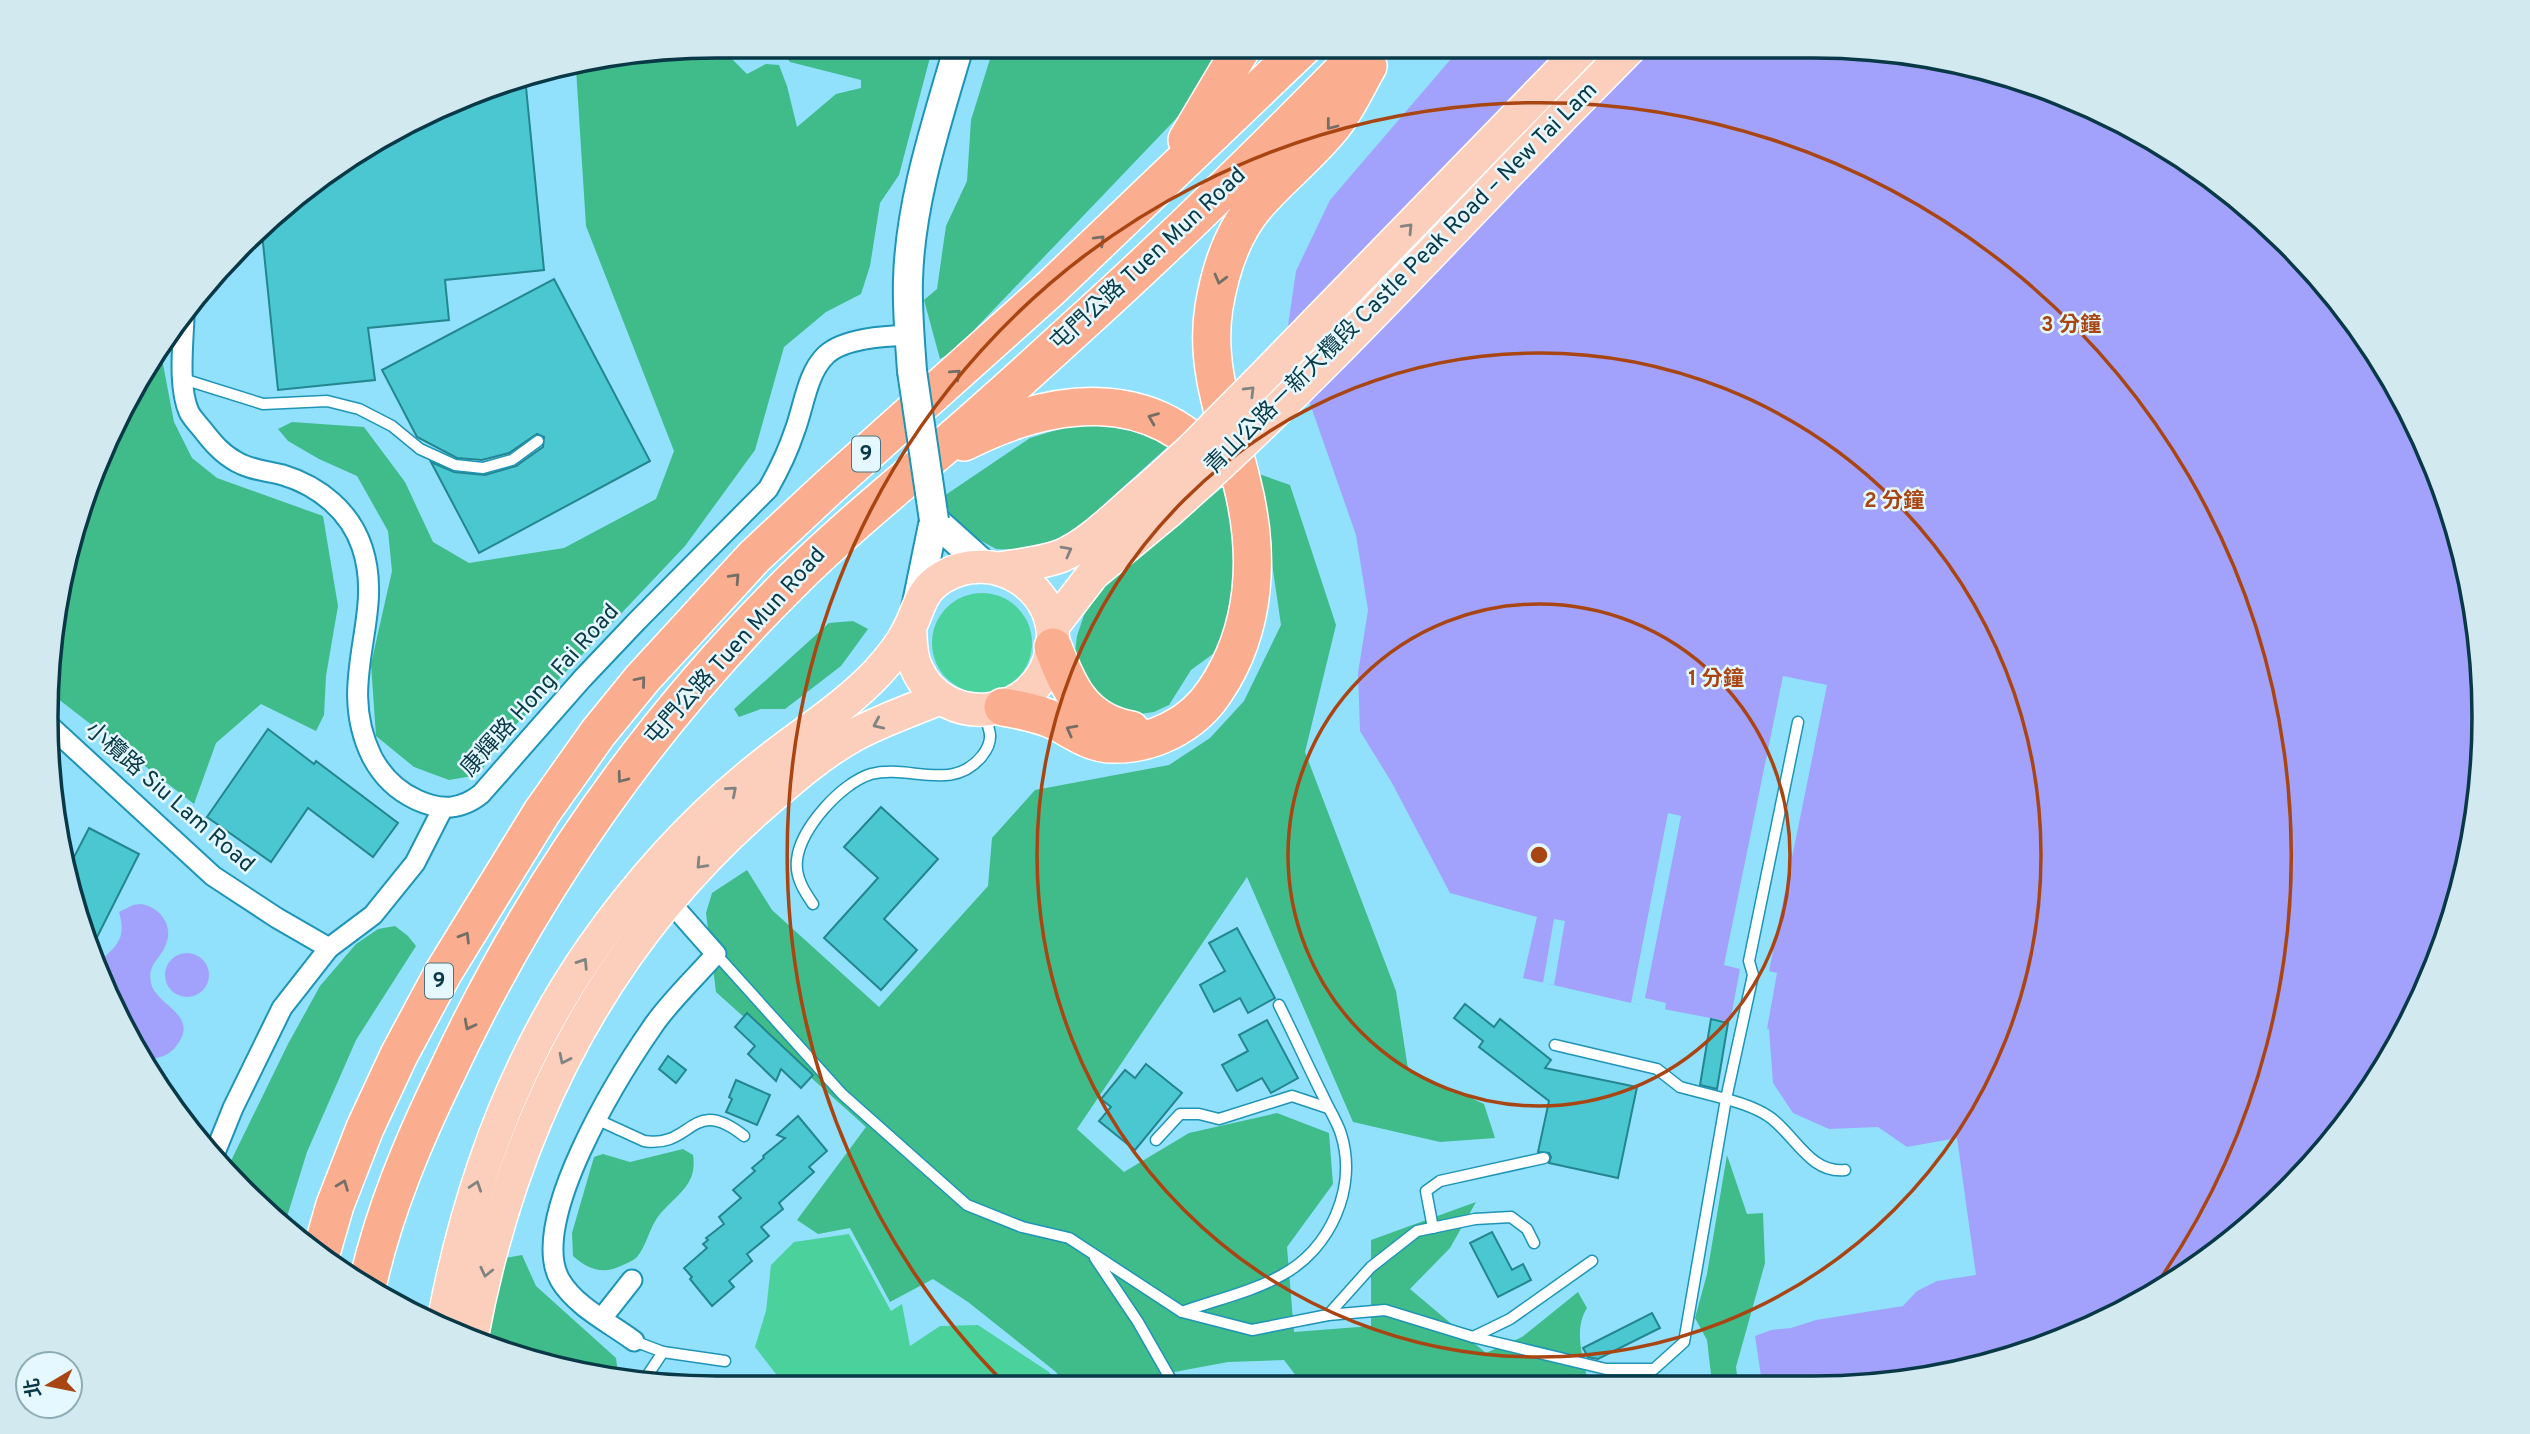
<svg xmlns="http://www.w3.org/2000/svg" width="2530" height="1434" viewBox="0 0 2530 1434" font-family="Overpass,'Noto Sans TC',sans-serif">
<rect width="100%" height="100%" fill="#91e1fd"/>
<!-- green -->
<g fill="#4bd19b">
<circle cx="982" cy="643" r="50"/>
<path d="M849 1234 891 1311 902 1304 910 1346 940 1326 978 1325 1049 1372 1059 1386 786 1387 755 1347 766 1311 771 1265 794 1242Z"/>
</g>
<!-- forest -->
<g fill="#40bb8a">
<path d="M719 46 747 74 766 64 779 65 787 86 797 127 836 94 861 88V80L790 62 777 46H933L899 175 880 203 870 266 861 294 826 312 784 347 755 450 685 546 507 734 478 775 449 780 414 767 376 736 371 664 392 571 388 531 357 476 319 459 288 441 278 429 292 422 364 427 405 482 433 542 469 563 564 548 656 499 674 451 586 226 576 69Z"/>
<path d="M994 46H1223L1193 101 954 351 940 359 924 300 937 289 946 226 967 181 971 120Z"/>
<path d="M159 343 174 422 192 458 217 478 323 516 338 606 326 676 324 715 316 731 261 704 216 743 194 804 53 695 68 543Z"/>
<path d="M1099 417 1173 442 1077 529 1045 546 1020 550 996 549 965 532 951 517 944 496 1030 438Z"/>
<path d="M1259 474 1290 485 1336 625 1305 752 1396 991 1408 1069 1484 1104 1495 1138 1440 1142 1353 1122 1247 877 1077 1129 1124 1172 1189 1133 1277 1113 1329 1133 1333 1184 1287 1247 1294 1332 1371 1326V1240L1476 1202 1450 1248 1410 1289 1486 1353 1522 1337 1578 1292 1587 1308C1574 1328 1582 1355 1587 1377L1574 1384 1303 1385 1284 1360 1228 1362 1158 1375 1156 1385 1065 1386 1056 1372 968 1302 933 1279 890 1302 850 1228 818 1234 797 1220 866 1127 716 992 706 913 712 893 747 870 772 910 879 1007 988 886 992 838 1035 790 1169 765 1210 738 1244 701 1281 625Z"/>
<path d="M1223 487 1232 519 1240 561 1221 648 1191 670 1169 705 1154 712 1140 714 1126 713 1101 702 1078 668 1075 652 1077 636 1084 615 1098 593 1118 573Z"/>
<path d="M853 621 868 629 841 666 785 709H761L739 717 734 709 829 623Z"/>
<path d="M395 926 408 936 416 946 356 1040 307 1152 286 1220 226 1171 227 1169 288 1044 320 986 356 944 378 929Z"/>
<path d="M683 1149 693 1155C698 1187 674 1195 657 1218 649 1230 646 1246 637 1257 633 1261 627 1263 623 1265 603 1275 589 1270 573 1256L572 1233 594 1157 603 1154 630 1162Z"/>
<path d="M1727 1155 1747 1214 1763 1213 1765 1263 1736 1367 1738 1383H1712L1707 1340 1695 1318 1707 1274Z"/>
<path d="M522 1255 536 1286 616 1358 618 1374 614 1377 543 1366 488 1343 505 1258Z"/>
</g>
<!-- water -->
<g fill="#a2a2fd">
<path d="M1462 46 1857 47 1987 68 2149 136 2256 212 2346 309 2415 420 2462 544 2483 673 2479 805 2449 933 2394 1053 2288 1192 2186 1276 2029 1353 1900 1383H1762L1755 1336 1771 1330 1791 1328 1816 1320 1903 1306 1917 1291 1937 1281 1976 1275 1957 1138 1907 1147 1878 1127 1829 1129 1793 1113 1773 1083 1769 1029 1631 1003 1523 978 1537 917 1450 893 1392 783 1360 731 1358 673 1368 610 1356 535 1301 378 1288 326 1296 271 1330 200Z"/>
<path d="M141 904C159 907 174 924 166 944 161 959 147 964 151 983 156 1006 200 1014 177 1045 170 1055 160 1059 149 1058L134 1031 127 1022 96 974 95 966C113 948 128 942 119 912L133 905Z"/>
<circle cx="187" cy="975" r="22"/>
</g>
<!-- pier -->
<g fill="#91e1fd">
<path d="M1783 676 1827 685 1769 971 1777 973 1767 1029 1730 1022 1740 969 1724 965Z"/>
<path d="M1668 813 1681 816 1645 998 1666 1003 1665 1010 1631 1003Z"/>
<path d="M1554 919 1565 921 1554 985 1543 983Z"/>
</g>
<!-- building -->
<g fill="#4bc7d2" stroke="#23868e" stroke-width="2">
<path d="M525 77 544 270 445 280 449 320 368 328 375 380 278 390 262 233 309 184 502 81Z"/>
<path d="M554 279 650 461 479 553 431 462 454 472 485 475 516 466 543 447 544 437 537 434 509 453 482 460 457 458 417 437 382 370Z"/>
<path d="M268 729 314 764 316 761 398 823 373 857 308 808 271 862 207 817Z"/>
<path d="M881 807 938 859 884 919 917 950 881 990 824 938 878 878 844 847Z"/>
<path d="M89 828 139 854 91 949 71 863Z"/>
<path d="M1237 928 1275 998 1248 1013 1240 998 1214 1012 1200 985 1225 971 1209 943Z"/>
<path d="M1465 1004 1494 1027 1500 1019 1551 1060 1545 1068 1637 1087 1618 1178 1549 1163 1551 1157 1549 1153 1538 1152 1549 1101 1479 1047 1483 1041 1454 1018Z"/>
<path d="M747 1013 813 1075 801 1088 781 1069 776 1081 748 1054 755 1046 735 1027Z"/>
<path d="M1711 1019 1728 1023 1717 1089 1700 1085Z"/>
<path d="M1267 1020 1298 1078 1271 1093 1262 1078 1237 1091 1222 1065 1248 1051 1239 1035Z"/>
<path d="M668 1056 686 1070 676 1083 659 1069Z"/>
<path d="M1146 1064 1182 1093 1135 1150 1099 1121 1111 1107 1101 1099 1125 1070 1135 1078Z"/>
<path d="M736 1080 770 1095 757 1125 726 1112 732 1099 729 1097Z"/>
<path d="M798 1116 827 1151 809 1167 814 1172 779 1203 783 1209 761 1227 769 1236 747 1254 752 1261 729 1281 734 1287 712 1306 690 1279 692 1277 684 1268 707 1248 703 1244 708 1240 706 1238 724 1224 719 1217 741 1198 733 1190 755 1171 752 1168 764 1158 763 1156 785 1138 777 1135Z"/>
<path d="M1492 1232 1512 1270 1523 1264 1531 1280 1498 1297 1470 1243Z"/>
<path d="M1652 1313 1660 1328 1598 1359 1588 1357 1583 1348Z"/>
</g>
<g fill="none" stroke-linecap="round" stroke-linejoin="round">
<defs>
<g id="lane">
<path d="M183 379 263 404 327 401 359 409 392 426 420 449 455 465 483 468 512 460 538 441"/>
<path d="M1798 722 1749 961 1753 975 1726 1099C1741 1103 1759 1109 1771 1118 1796 1137 1811 1174 1845 1170"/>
<path d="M813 904C804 891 795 877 797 860 800 829 841 783 871 774 909 764 952 793 982 756 995 740 990 730 983 712"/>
<path d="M716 954 842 1094 967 1205 1022 1227 1069 1238 1182 1312 1252 1330 1328 1315 1385 1310 1473 1337 1606 1369H1654L1684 1342 1726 1099 1680 1087 1657 1069 1555 1045"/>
<path d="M596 1119 644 1141C693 1149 691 1094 744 1136"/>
<path d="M1156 1140 1180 1114H1199L1219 1119 1292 1096 1328 1108"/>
<path d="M1433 1228 1426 1191 1440 1181 1544 1158"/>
<path d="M1095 1258 1138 1322 1174 1385"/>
<path d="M1182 1312C1215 1300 1252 1292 1282 1275 1330 1249 1358 1188 1341 1134 1337 1121 1328 1108 1323 1096 1308 1066 1294 1035 1279 1005"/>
<path d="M1328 1315 1371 1267 1417 1231 1475 1219 1511 1217 1527 1229 1534 1243"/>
<path d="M1473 1337 1510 1319 1592 1261"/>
<path d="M634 1341 663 1352 725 1361"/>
<path d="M643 1382 663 1352"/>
</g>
<g id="street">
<path d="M184 317C183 345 178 387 189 412 192 418 198 424 202 429 212 442 222 454 237 462 251 470 267 471 283 475 319 486 350 511 362 547 386 618 334 680 372 757 382 776 397 791 417 800 441 811 461 810 481 794L582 679 637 621 768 489C779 470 788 451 795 430 804 406 807 373 826 355 844 338 886 336 909 335"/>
<path d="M50 726 213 876 277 918 329 948"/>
<path d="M212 1160 233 1108 282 1008 329 948 373 915 415 863 443 808"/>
<path d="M602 1318 632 1280"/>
<path d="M634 1341C610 1323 576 1307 560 1280 527 1222 619 1075 653 1026 670 1001 695 978 716 954L647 876"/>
</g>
<g id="secondary">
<path d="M912 371C910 341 907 310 908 280 910 201 937 122 959 46"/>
<path d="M934 520 985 566"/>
<path d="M916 608 934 520"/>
</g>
<g id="primary">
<path d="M1560 119 1631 47"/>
<path d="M1002 568C1021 565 1042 563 1061 556 1093 542 1121 511 1148 489"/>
<path d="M1053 626 1093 574 1169 511"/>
<path d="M443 1324C468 1189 514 1060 593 947 640 880 695 819 759 768 798 736 842 710 877 673 889 660 900 647 908 631 920 609 919 591 943 577 994 546 1062 589 1052 649 1041 719 944 733 916 667 910 654 911 641 910 628"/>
<path d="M472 1336C510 1133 598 952 753 813 785 785 820 753 858 733 885 719 914 709 941 698"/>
</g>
<g id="highway">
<path d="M1187 140 1243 46"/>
<path d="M964 442C1051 398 1151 383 1219 468"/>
<path d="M1053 647C1068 687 1083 722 1131 730"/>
<path d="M1003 707C1020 710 1037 713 1053 720 1072 729 1090 744 1112 744 1152 745 1193 725 1215 691 1257 629 1260 554 1242 483 1228 424 1204 368 1214 307 1220 271 1232 233 1256 205 1280 177 1310 154 1333 125 1347 108 1357 85 1368 66"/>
<path d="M322 1250 335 1205 365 1128 399 1055 443 973 542 812 598 733 642 679 754 557 830 486 1051 288 1304 46"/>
<path d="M367 1287C383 1213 413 1142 446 1074 531 892 647 725 790 583 834 539 882 499 929 459 979 417 1027 373 1075 329 1176 238 1272 143 1367 46"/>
</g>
</defs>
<!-- lane casing -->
<use href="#lane" stroke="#1e94b6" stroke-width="13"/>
<!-- street casing -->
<use href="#street" stroke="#1e94b6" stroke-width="23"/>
<!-- secondary casing -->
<use href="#secondary" stroke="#1e94b6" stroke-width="32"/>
<!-- primary casing -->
<use href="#primary" stroke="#fff" stroke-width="35"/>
<!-- highway casing -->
<use href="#highway" stroke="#fff" stroke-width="40"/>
<!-- lane -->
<use href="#lane" stroke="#fff" stroke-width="10"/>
<!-- street -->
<use href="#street" stroke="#fff" stroke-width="19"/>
<!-- secondary -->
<use href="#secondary" stroke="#fff" stroke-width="28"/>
<!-- primary -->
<use href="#primary" stroke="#fccebc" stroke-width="32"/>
<!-- highway -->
<use href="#highway" stroke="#faae8f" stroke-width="37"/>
<defs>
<path id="secondary-bridge" d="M912 371 934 520"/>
<g id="primary-bridge">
<path d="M1148 489 1191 450 1266 374 1584 47"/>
<path d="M1169 511C1307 388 1432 252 1560 119"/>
</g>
</defs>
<!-- secondary-bridge casing -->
<use href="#secondary-bridge" stroke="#1e94b6" stroke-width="32" stroke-linecap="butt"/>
<!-- primary-bridge casing -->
<use href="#primary-bridge" stroke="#fff" stroke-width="35" stroke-linecap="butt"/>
<!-- secondary-bridge -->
<use href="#secondary-bridge" stroke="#fff" stroke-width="28"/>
<!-- primary-bridge -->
<use href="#primary-bridge" stroke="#fccebc" stroke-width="32"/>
</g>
<!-- one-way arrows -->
<defs><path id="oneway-chevron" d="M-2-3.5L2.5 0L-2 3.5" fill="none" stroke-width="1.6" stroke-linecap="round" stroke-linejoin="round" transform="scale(1.75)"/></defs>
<g stroke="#756e67">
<use href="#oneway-chevron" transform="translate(1331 125) rotate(128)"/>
<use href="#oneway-chevron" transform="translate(1100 240) rotate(-44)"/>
<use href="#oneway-chevron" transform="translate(1220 279) rotate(105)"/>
<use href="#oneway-chevron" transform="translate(956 374) rotate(-42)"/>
<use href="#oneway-chevron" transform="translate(1153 418) rotate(-158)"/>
<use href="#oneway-chevron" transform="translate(735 578) rotate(-47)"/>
<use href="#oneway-chevron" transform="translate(641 681) rotate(-50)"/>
<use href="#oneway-chevron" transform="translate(1071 730) rotate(-152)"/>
<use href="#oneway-chevron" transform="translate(622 778) rotate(127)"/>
<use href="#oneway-chevron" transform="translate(465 937) rotate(-59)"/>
<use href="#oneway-chevron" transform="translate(469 1025) rotate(118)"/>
<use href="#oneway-chevron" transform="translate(343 1185) rotate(-69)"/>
</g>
<g stroke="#828482">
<use href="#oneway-chevron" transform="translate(1408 228) rotate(-46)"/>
<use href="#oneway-chevron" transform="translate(1250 391) rotate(-45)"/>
<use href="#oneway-chevron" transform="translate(1067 551) rotate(-28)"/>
<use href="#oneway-chevron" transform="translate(878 724) rotate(156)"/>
<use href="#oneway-chevron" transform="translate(732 791) rotate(-41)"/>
<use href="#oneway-chevron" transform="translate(701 864) rotate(133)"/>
<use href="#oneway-chevron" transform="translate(583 963) rotate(-57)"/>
<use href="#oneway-chevron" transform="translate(564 1059) rotate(116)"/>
<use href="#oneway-chevron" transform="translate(476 1186) rotate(-72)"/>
<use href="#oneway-chevron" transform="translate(486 1272) rotate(103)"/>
</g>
<!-- distance rings -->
<g fill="none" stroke="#a94512" stroke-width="3.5">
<circle cx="1539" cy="855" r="251"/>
<circle cx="1539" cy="855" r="502"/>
<path d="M1003 1382A752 752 0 1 1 2151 1292"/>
</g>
<g text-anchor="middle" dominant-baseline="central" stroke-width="5" stroke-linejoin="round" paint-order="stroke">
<!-- shield labels -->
<g fill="#e5f8ff" stroke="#4b727e" stroke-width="2">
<rect x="852" y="436.5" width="28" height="35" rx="5"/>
<rect x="425" y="963.5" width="28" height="35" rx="5"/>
</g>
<g font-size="21" font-weight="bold" fill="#093947">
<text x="866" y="454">9</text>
<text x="439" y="981">9</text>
</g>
<!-- street labels -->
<g font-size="23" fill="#093947" stroke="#e5f8ff">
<text transform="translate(1149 260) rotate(-43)">屯門公路 Tuen Mun Road</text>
<text transform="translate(1402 279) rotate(-45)">青山公路－新大欖段 Castle Peak Road – New Tai Lam</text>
<text transform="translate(736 647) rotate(-48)">屯門公路 Tuen Mun Road</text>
<text transform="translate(541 691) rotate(-48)">康輝路 Hong Fai Road</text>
<text transform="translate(169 798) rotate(41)">小欖路 Siu Lam Road</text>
</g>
</g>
<!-- crop -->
<path d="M0 0H2530V1434H0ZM717 58H1813A659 659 0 0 1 2472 717V717A659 659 0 0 1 1813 1376H717A659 659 0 0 1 58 717V717A659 659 0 0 1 717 58Z" fill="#d3e9f0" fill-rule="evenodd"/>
<path fill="none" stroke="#093947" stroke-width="3.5" d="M717 58H1813A659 659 0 0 1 2472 717V717A659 659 0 0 1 1813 1376H717A659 659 0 0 1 58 717V717A659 659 0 0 1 717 58Z"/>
<circle cx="1539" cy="855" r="10" fill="#a94512" stroke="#e5f8ff" stroke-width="3.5"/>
<g font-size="21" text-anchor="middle" font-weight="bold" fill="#a94512" stroke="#e5f8ff" stroke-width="5" stroke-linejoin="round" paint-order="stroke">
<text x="2071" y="331">3 分鐘</text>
<text x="1894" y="507">2 分鐘</text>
<text x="1716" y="685">1 分鐘</text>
</g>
<!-- north arrow -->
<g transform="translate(49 1385) rotate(260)"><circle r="33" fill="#e5f8ff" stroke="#8dacb5" stroke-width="2"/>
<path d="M0-5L12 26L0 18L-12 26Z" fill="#a94512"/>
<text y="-10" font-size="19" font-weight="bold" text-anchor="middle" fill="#093947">北</text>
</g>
</svg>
